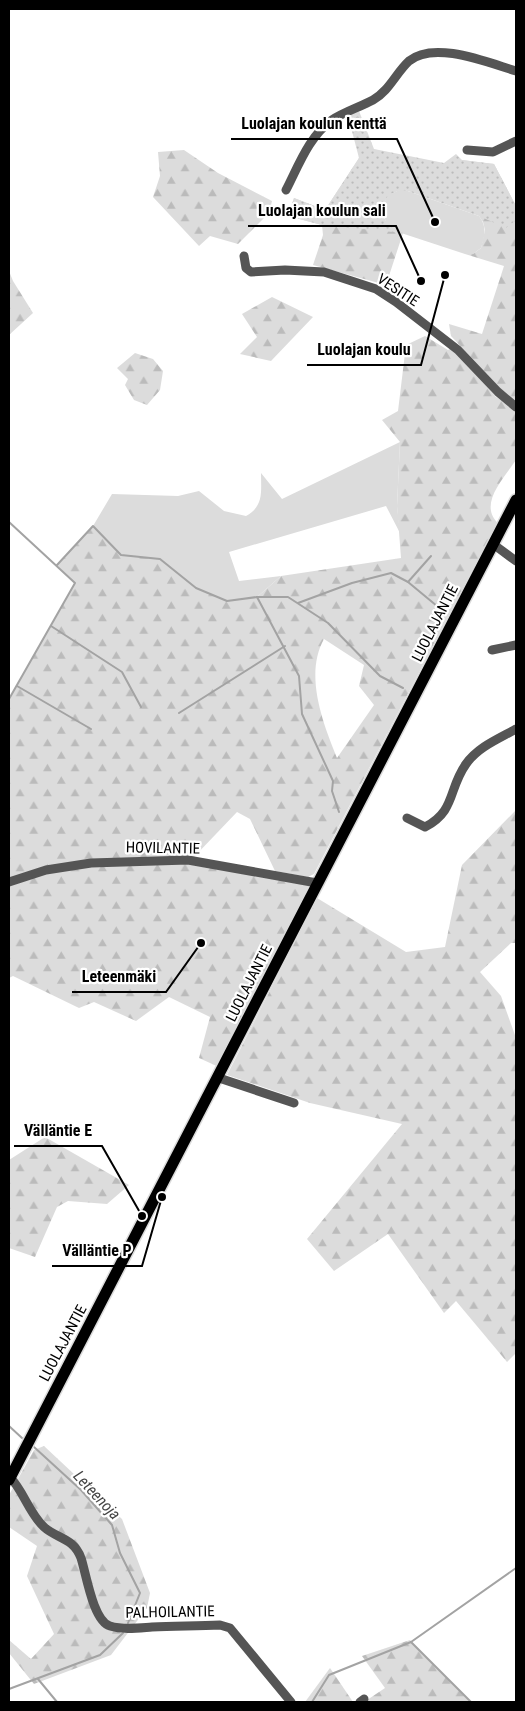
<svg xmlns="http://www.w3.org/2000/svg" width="525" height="1711" viewBox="0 0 525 1711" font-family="'Roboto Condensed',sans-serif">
<defs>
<pattern id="forest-firs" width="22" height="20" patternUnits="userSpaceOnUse" patternTransform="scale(1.25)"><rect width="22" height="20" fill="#dcdcdc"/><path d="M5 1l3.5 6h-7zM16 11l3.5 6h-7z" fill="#bbb"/></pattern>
<pattern id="park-dots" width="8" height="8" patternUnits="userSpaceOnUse" patternTransform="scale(1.25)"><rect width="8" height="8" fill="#dcdcdc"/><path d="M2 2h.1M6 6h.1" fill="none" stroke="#bbb" stroke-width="1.8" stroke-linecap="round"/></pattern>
</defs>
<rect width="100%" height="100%" fill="#fff"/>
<!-- grass -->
<g fill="#dcdcdc">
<path d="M402 189 479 216C487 226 485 236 481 248L473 254H465L392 230 386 223 382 207 388 195Z"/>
<path d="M400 442 397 506 400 533 386 506 229 552 239 581 281 576 257 597 227 601 196 588 160 559 121 555 93 526 112 494 178 496 199 491 224 511 246 516C264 506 261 492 261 473L282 499Z"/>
</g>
<!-- forest -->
<g fill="url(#forest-firs)" fill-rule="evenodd">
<path d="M184 150 218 173 272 201 269 213 238 244 210 236 199 246 153 197 160 176 158 152Z"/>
<path d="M359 158 410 191C397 188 387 194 382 207 383 222 389 228 403 233L386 285 313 265 323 235 322 225 288 216 294 198 325 210Z"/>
<path d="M462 160 494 164 516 206V401L502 390 451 336 449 324 482 334 504 266 465 254H473L481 248 485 230 483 222 479 216Z"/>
<path d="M9 271 13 281 33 313 9 335Z"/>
<path d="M272 297 313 317 271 361 240 354 257 337 242 314Z"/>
<path d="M425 336 448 350 453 347 496 397 516 410C516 419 519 455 516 460 504 478 477 505 499 524L476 563 314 874 308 877 275 871 250 819 237 812 194 857 130 858 9 878V699L75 583 57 565 93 526 121 555 160 559 196 588 227 601 257 597 281 576 401 558 397 506 400 442 382 420 398 411 406 345ZM324 639 364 665 359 686 374 705 337 758C323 723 304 675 324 639Z"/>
<path d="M135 353 153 359 163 371 160 390 147 405 134 400 125 385 128 379 117 368Z"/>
<path d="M516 810V943H511L480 972 501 996 516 1038V1353L507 1362 456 1301 444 1313 388 1234 334 1271 307 1239 402 1124 310 1103 227 1075 317 898 406 952 445 947 462 865Z"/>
<path d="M191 863 311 886 221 1068 199 1058 210 1017 169 997 136 1021 94 1002 79 1008 13 976 9 978V885L47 872 91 865Z"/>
<path d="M45 1137 129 1185 107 1204 68 1201 57 1207 35 1257 9 1248V1160Z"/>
<path d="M44 1446 122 1519 150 1593 147 1608 111 1655 34 1684 9 1653V1640L31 1659 54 1634 27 1576 37 1546 9 1527V1495L34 1450Z"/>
<path d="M410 1640 470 1702H364L385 1688 362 1656Z"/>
<path d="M330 1668 353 1702H305Z"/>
</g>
<!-- park -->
<path fill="url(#park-dots)" d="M359 111 374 149 444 163 456 154 462 160 494 164 516 206V220L506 228 479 216 402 189 388 195 382 207C383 222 389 228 403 233L322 225 288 216 294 198 325 210 359 158 348 116Z"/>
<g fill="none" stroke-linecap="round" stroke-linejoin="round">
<!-- stream -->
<g stroke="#a3a3a3" stroke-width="2">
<path d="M9 522 75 583 9 699"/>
<path d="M57 565 93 526 121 555 160 559 196 588 227 601 257 597 299 676 302 714 333 781 332 791 339 812"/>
<path d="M408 582 443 611"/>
<path d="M257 597H288L328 623 380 676 403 688"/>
<path d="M298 603 352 583 391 573 408 582 431 556"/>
<path d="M51 626 122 672 141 707"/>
<path d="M17 686 91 729"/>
<path d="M179 713 285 646"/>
<path d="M9 1426 22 1438"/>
<path d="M34 1447 81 1490 112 1525 120 1553 140 1593 128 1623"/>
<path d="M411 1642 471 1702"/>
<path d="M38 1679 57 1702"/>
<path d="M9 1689 100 1655 123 1633"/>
<path d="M312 1702 329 1675 411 1642 516 1568"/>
</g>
<defs>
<path id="major" d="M9 1480 516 500"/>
</defs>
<!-- major casing -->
<use href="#major" stroke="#dbdbdb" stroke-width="14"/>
<!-- minor -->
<g stroke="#555" stroke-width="9">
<path d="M467 150 493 152 516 141"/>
<path d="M286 190C298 167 309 136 332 120 344 112 360 107 373 100 389 91 396 73 409 61 434 40 489 63 516 71"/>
<path d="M244 256 246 268 251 272 285 270 324 272 376 289 396 302 458 350 498 392 516 407"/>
<path d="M493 544 516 561"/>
<path d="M492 650 516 645"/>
<path d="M407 818 425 827C456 811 448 789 466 764 478 747 498 739 516 729"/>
<path d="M9 882 46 870 91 863 188 860 317 883"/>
<path d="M219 1078 294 1103"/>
<path d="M10 1477C24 1492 29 1513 44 1527 57 1539 73 1537 81 1558 86 1573 93 1621 110 1626 123 1630 138 1628 152 1627 175 1626 197 1626 220 1625L230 1628 291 1702"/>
<path d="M360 1702 364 1699"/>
</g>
<!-- major -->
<use href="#major" stroke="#000" stroke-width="11"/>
</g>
<g text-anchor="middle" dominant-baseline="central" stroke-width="4.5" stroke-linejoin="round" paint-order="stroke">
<!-- street labels -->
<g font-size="15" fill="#000" stroke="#fff">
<text transform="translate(398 290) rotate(33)">VESITIE</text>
<text transform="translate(435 623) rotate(-63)">LUOLAJANTIE</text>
<text transform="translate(163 848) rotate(1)">HOVILANTIE</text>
<text transform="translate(249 983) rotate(-63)">LUOLAJANTIE</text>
<text transform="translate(63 1343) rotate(-62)">LUOLAJANTIE</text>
<text transform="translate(170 1612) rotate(-1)">PALHOILANTIE</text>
</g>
<!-- water labels -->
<g font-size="16" font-style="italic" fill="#444" stroke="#fff">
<text transform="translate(97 1495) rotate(47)">Leteenoja</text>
</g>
</g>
<!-- callouts -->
<path fill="none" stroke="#000" stroke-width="2" d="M435 222L397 139H231M421 281L396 226H248M445 275L421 365H307M201 943L166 992H72M142 1216L102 1146H14M162 1197L142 1266H52"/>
<g fill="#000" stroke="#fff" stroke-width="2">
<circle cx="435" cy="222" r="5"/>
<circle cx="421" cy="281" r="5"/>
<circle cx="445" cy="275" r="5"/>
<circle cx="201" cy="943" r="5"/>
<circle cx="142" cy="1216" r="5"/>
<circle cx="162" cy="1197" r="5"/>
</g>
<g font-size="16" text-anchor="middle" font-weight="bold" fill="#000" stroke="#fff" stroke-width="4.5" stroke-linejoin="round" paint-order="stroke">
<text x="314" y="129">Luolajan koulun kenttä</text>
<text x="322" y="216">Luolajan koulun sali</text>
<text x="364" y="355">Luolajan koulu</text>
<text x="119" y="982">Leteenmäki</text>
<text x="58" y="1136">Välläntie E</text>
<text x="97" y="1256">Välläntie P</text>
</g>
<!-- border -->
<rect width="525" height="1711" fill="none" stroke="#000000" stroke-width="20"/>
</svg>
